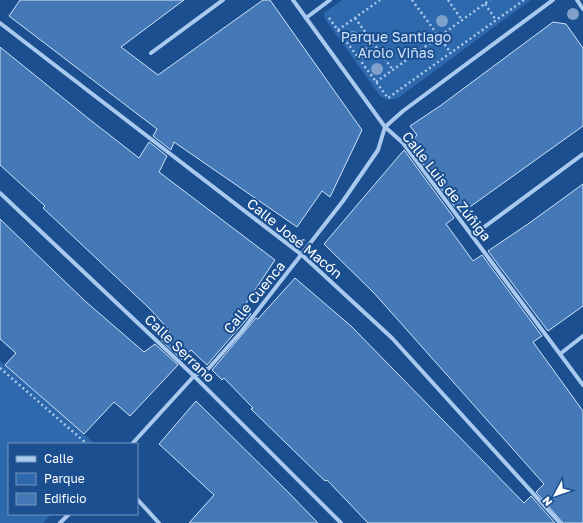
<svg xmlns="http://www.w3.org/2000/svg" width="583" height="523" viewBox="0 0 583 523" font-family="'Golos Text',sans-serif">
<rect width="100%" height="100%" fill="#1b4f8f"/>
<!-- green -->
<g fill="#2e69ad">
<path d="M342 0H531L398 98 388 100 380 96 325 19 324 13Z"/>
<path d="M0 361 95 444H9V514H51L43 523H0Z"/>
</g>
<!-- building -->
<g fill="#4478b7" stroke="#cfe3fa">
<path d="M20 0H184L121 47 158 75 263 0H270L362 130 330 197 322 191 297 227 174 142 171 150 153 136 157 129 9 16Z"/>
<path d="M553 22 566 24 583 48V126L460 214 409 145 417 135 410 126 440 106Z"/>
<path d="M0 47 89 119 139 158 149 142 167 156 159 172 275 260 243 308 251 314 207 365 191 350 182 360 160 339 170 331 149 308 43 208 45 206 0 165Z"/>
<path d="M404 150 454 218 446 224 452 232 473 261 482 255 542 336 533 342 583 411V523H563L536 492 544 484 374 293 324 244Z"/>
<path d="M583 184V306L548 331 488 251 528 224Z"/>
<path d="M0 219 85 301 144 352 155 344 178 365 130 416 114 402 84 434 5 365 16 353 0 339Z"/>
<path d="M295 278 351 326 524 503 531 496 555 523H368L327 480 325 481 251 409 253 408 224 378 222 380 212 370 256 318 258 319Z"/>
<path d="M196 401 289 493 318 523H189L214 495 159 444Z"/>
</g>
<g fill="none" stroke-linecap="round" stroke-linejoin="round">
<!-- path -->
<g stroke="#a9c9ee" stroke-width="2.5" stroke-dasharray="2 3" stroke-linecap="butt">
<path d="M412 0 451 53"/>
<path d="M448 0 462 20"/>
<path d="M485 4 496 20"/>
<path d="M329 18 388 98 524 0"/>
<path d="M355 18 393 70"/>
<path d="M338 30 380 0"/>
<path d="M376 82 490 0"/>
<path d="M0 368 87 444"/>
</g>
<!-- street -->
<g stroke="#a9c9ee" stroke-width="4">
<path d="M293 0 385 127 403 143 583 385"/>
<path d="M577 0 583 9"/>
<path d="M306 18 330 0"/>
<path d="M0 23 302 255 392 338 560 523"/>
<path d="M151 53 223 0"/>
<path d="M385 127 403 111 553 0"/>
<path d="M0 193 194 376 341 523"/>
<path d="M472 236 583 154"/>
<path d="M560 354 583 336"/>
<path d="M132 444 194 376 209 368 241 332 343 201 378 150 385 127"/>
<path d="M137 499 159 523"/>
<path d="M60 523 69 514"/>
</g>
</g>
<!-- trees -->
<g fill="#7ea0ca">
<circle cx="573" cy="14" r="6"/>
<circle cx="442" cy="21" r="6"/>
<circle cx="353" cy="37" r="6"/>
<circle cx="365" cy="53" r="6"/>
<circle cx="377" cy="69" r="6"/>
</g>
<g text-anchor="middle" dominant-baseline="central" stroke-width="4" stroke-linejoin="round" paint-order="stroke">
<!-- park labels -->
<g font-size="14" fill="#cfe3fa" stroke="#1b4f8f">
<text x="396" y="36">Parque Santiago<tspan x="396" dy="16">Arolo Viñas</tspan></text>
</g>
<!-- street labels -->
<g font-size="14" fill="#fff" stroke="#1b4f8f">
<text transform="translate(447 186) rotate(52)">Calle Luis de Zúñiga</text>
<text transform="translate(295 238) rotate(39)">Calle José Macón</text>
<text transform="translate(254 297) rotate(-51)">Calle Cuenca</text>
<text transform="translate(180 348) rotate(44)">Calle Serrano</text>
</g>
</g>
<!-- legend -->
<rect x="8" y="443" width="130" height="72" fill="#1b4f8f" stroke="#7695bc"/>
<rect x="16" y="456" width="20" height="6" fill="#a9c9ee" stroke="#7695bc"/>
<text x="44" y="463" font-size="12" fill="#ffffff">Calle</text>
<rect x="16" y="473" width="20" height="12" fill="#2e69ad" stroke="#7695bc"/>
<text x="44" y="483" font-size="12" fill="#ffffff">Parque</text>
<rect x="16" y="493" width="20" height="12" fill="#4478b7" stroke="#7695bc"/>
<text x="44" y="503" font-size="12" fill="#ffffff">Edificio</text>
<!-- north arrow -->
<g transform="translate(555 495) rotate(230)" stroke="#1b4f8f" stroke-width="3" paint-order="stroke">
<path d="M0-3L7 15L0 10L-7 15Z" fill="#ffffff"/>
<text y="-6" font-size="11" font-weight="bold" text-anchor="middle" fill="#ffffff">N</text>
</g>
</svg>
